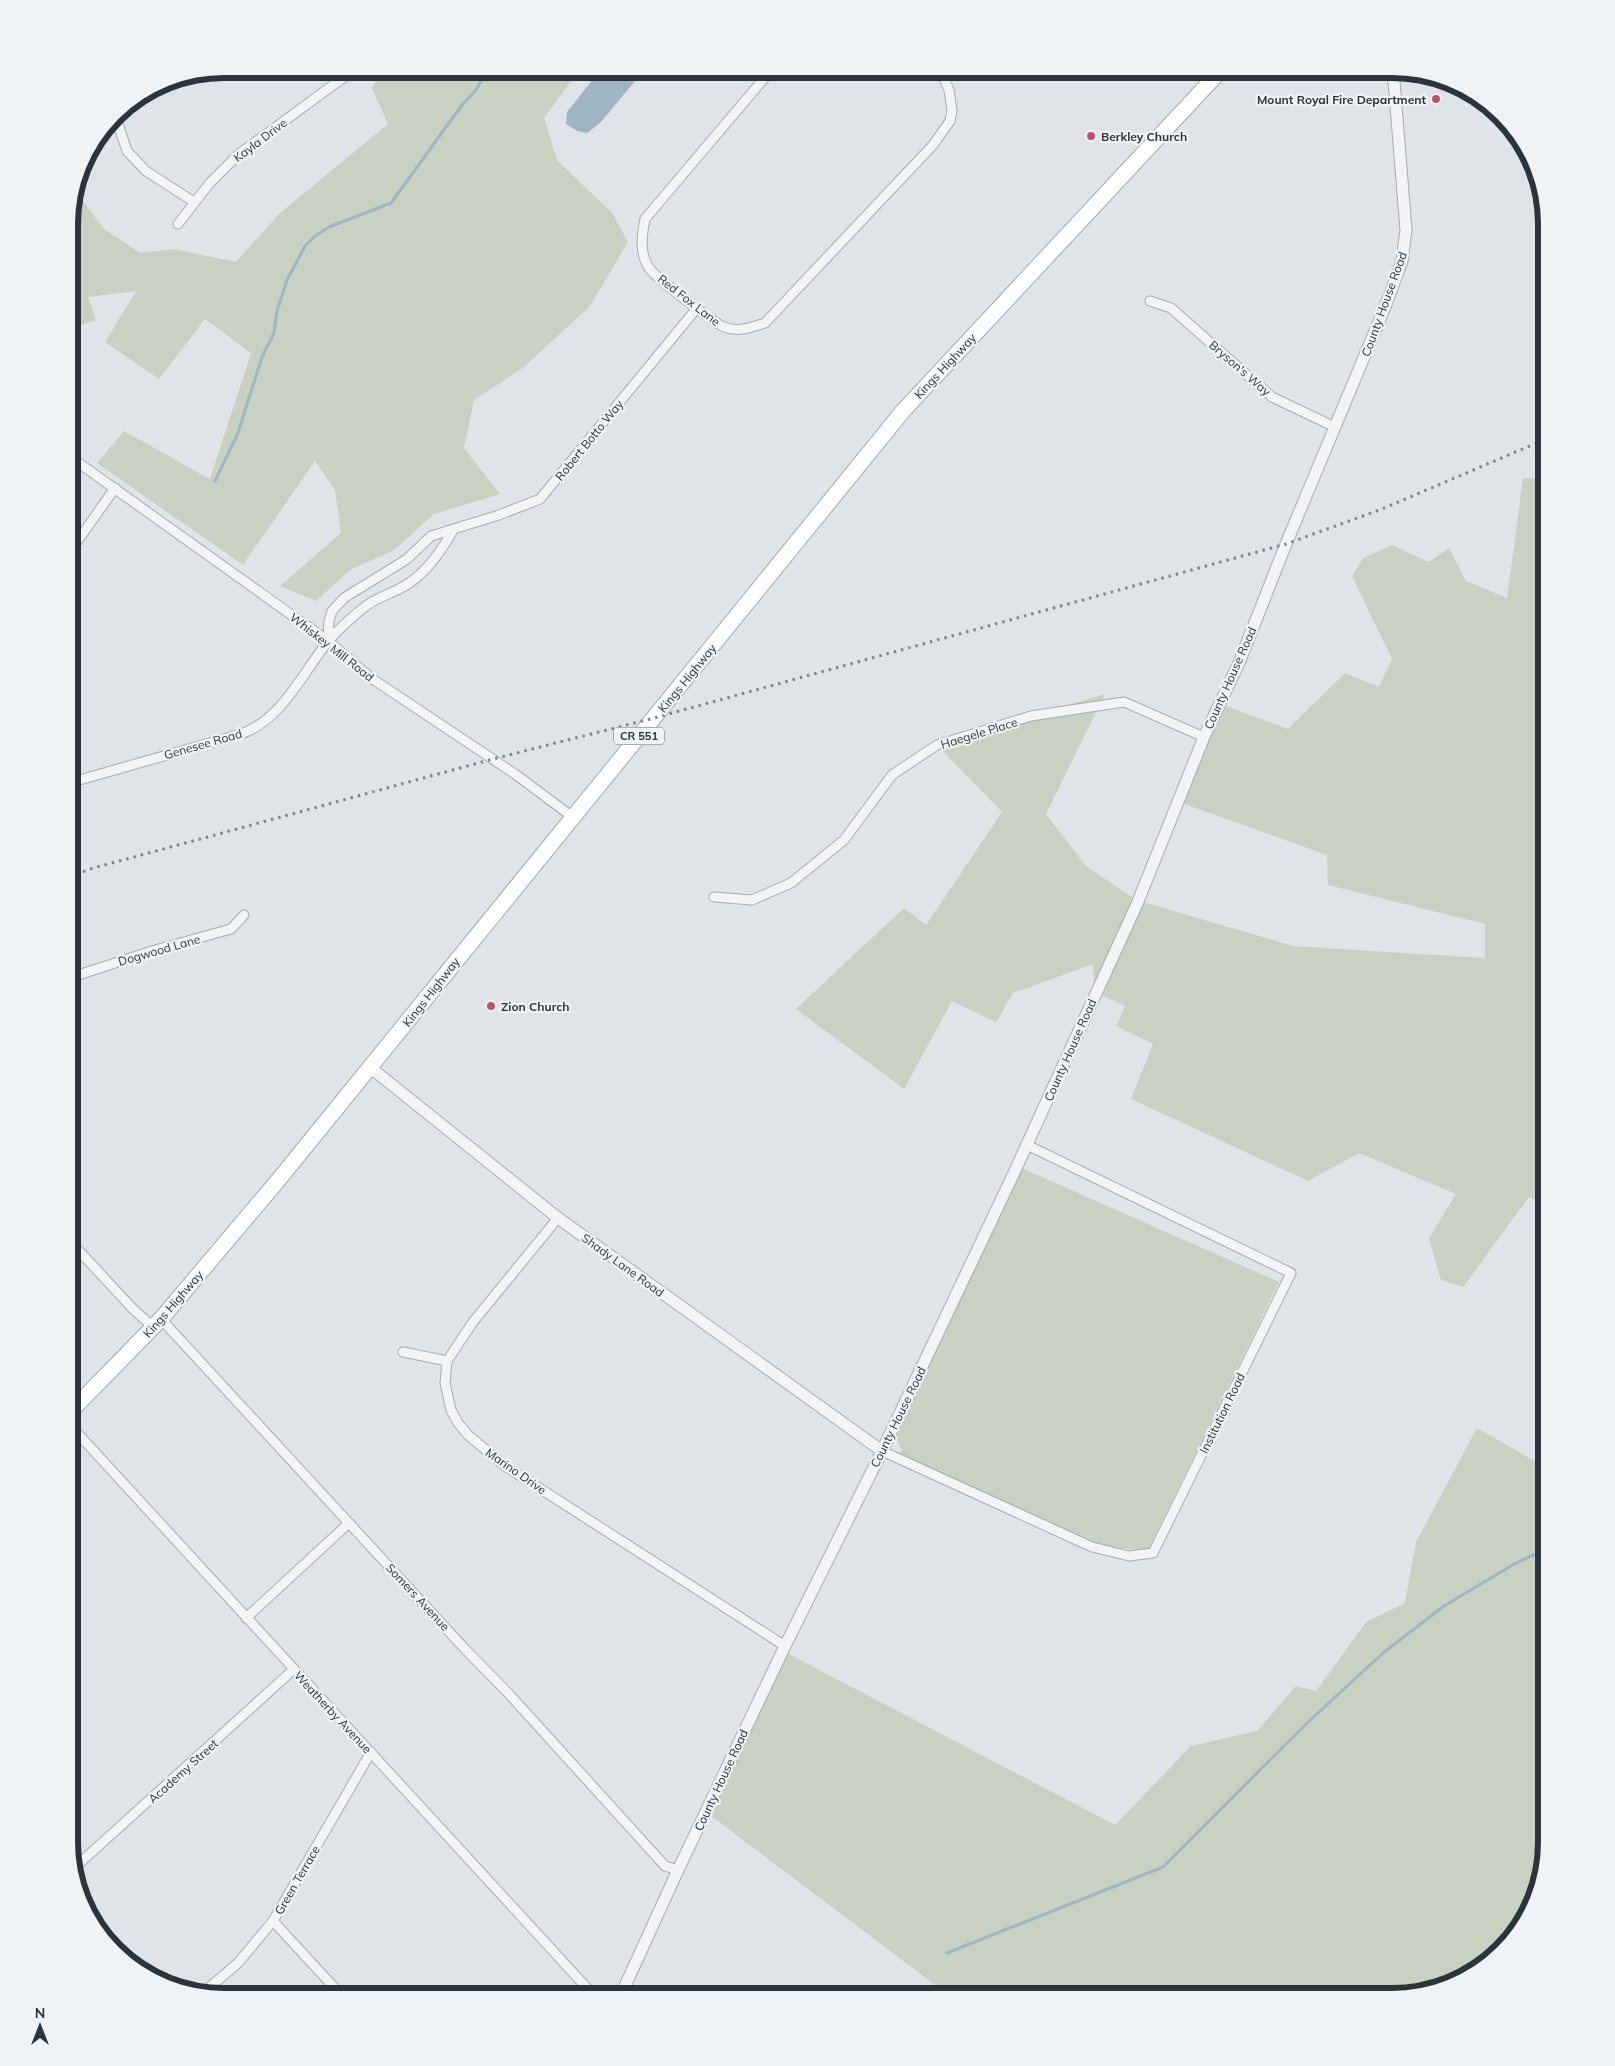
<svg xmlns="http://www.w3.org/2000/svg" width="1615" height="2066" viewBox="0 0 1615 2066" font-family="Mulish,sans-serif">
<rect width="100%" height="100%" fill="#e0e4e8"/>
<!-- green -->
<g fill="#c8d1c2">
<path d="M383 69H580L544 118 557 160 613 214 628 242 590 306 524 367 474 400 464 448 500 494 434 514 393 551 351 569 316 601 280 586 341 533 335 490 315 461 243 565 97 463 124 431 210 479 251 353 205 319 159 379 105 342 136 291 88 297 96 320 73 328 69 323V213L75 191 104 229 140 253 174 249 236 262 279 214 388 124 372 88Z"/>
<path d="M1523 478H1546V1205L1529 1197 1463 1287 1441 1280 1429 1238 1456 1194 1359 1153 1308 1181 1131 1099 1153 1044 1116 1026 1125 1006 1095 992 1093 964 1013 993 996 1022 952 1001 904 1089 796 1009 904 908 926 925 1002 812 937 745 1105 694 1046 814 1086 866 1136 900 1293 946 1485 958V924L1328 885 1327 855 1176 801 1218 703 1288 729 1345 673 1379 687 1392 659 1352 576 1363 558 1392 545 1429 562 1449 548 1466 581 1507 598Z"/>
<path d="M1017 1166 1279 1282 1147 1552 1090 1543 899 1455 902 1450 893 1432Z"/>
<path d="M1477 1428 1545 1467 1546 1466V1843L1526 1920 1477 1971 1432 1992 1392 1997H951L706 1812 785 1652 1115 1825 1191 1746 1257 1731 1296 1686 1316 1691 1366 1622 1405 1603 1416 1542Z"/>
</g>
<!-- water -->
<path fill="#9eb6c4" d="M601 69H645L601 122 587 133 577 131 566 124 567 112Z"/>
<g fill="none" stroke-linecap="round" stroke-linejoin="round">
<!-- stream -->
<g stroke="#9eb6c4" stroke-width="3">
<path d="M215 481 238 433 262 357 274 333 277 311 287 280 305 246 315 236 329 227 391 203 462 105 476 90 488 69"/>
<path d="M947 1953 1163 1867 1306 1724 1383 1653 1444 1606 1516 1563 1546 1549"/>
</g>
<defs>
<g id="minor">
<path d="M772 69 645 219C642 234 639 253 649 268 654 276 714 323 724 327 738 333 752 327 765 323L933 145 950 121 952 111 949 90 945 80 934 69"/>
<path d="M115 115 127 151 146 171 194 202"/>
<path d="M178 224 209 184 239 154 355 69"/>
<path d="M1150 301 1171 308 1272 397 1335 427"/>
<path d="M69 456 328 641 371 678 515 774 574 818"/>
<path d="M69 553 115 488"/>
<path d="M328 641 329 621 332 611 344 598 407 559 431 536 499 515 540 499 697 308"/>
<path d="M69 783 241 734C281 720 301 676 326 644 336 631 350 619 362 609 373 599 387 595 399 589 422 578 441 552 453 530"/>
<path d="M714 897 752 900 791 883 844 840 892 775 937 745 1031 716 1124 702 1204 737"/>
<path d="M69 978 155 950 231 929 244 915"/>
<path d="M69 1132 71 1081 69 1038"/>
<path d="M558 1218 473 1322 447 1361 445 1383 451 1410 458 1423 468 1435 505 1466 785 1646"/>
<path d="M69 1240 133 1309 153 1327"/>
<path d="M161 1319 465 1649 509 1694 665 1866 678 1870"/>
<path d="M403 1352 447 1361"/>
<path d="M69 1424 587 1988 599 1997"/>
<path d="M882 1451 1092 1547 1129 1556 1153 1553 1291 1273 1027 1145"/>
<path d="M246 1618 349 1523"/>
<path d="M72 1870 293 1670"/>
<path d="M273 1921 343 1997"/>
<path d="M204 1992 238 1963 273 1921 371 1752"/>
</g>
<g id="tertiary">
<path d="M371 1068 558 1218 882 1451"/>
<path d="M620 1997 678 1870 785 1646 882 1451 1013 1175 1137 904 1204 737 1239 663 1286 544 1385 307 1402 261 1406 230 1393 69"/>
</g>
<path id="primary" d="M69 1413 161 1319 280 1178 903 411 1222 69"/>
</defs>
<!-- minor casing -->
<use href="#minor" stroke="#a6acb1" stroke-width="11"/>
<!-- tertiary casing -->
<use href="#tertiary" stroke="#a6acb1" stroke-width="13"/>
<!-- primary casing -->
<use href="#primary" stroke="#a0aab2" stroke-width="17"/>
<!-- minor -->
<use href="#minor" stroke="#f2f4f6" stroke-width="9"/>
<!-- tertiary -->
<use href="#tertiary" stroke="#f2f4f6" stroke-width="11"/>
<!-- primary -->
<use href="#primary" stroke="#fff" stroke-width="15"/>
<!-- rail -->
<path stroke="#7b8590" stroke-width="3" stroke-dasharray="2.5 5" stroke-linecap="butt" d="M69 877 93 868 204 838 493 759 654 718 1286 544 1382 509 1546 439"/>
</g>
<!-- markers -->
<g fill="#c15170" stroke="#eff3f5" stroke-width="2">
<circle cx="1436" cy="99" r="5"/>
<circle cx="1091" cy="136" r="5"/>
<circle cx="491" cy="1006" r="5"/>
</g>
<g text-anchor="middle" dominant-baseline="central" stroke-width="4.5" stroke-linejoin="round" paint-order="stroke">
<!-- shield labels -->
<rect fill="#eff3f5" stroke="#656d74" stroke-width="1" x="614" y="727.5" width="50" height="17" rx="4"/>
<g font-size="11" font-weight="bold" fill="#2a343d">
<text x="639" y="736">CR 551</text>
</g>
<!-- poi labels -->
<g font-size="12" font-weight="bold" fill="#2a343d" stroke="#eff3f5" text-anchor="start">
<text x="1426" y="99" text-anchor="end">Mount Royal Fire Department</text>
<text x="1101" y="136">Berkley Church</text>
<text x="501" y="1006">Zion Church</text>
</g>
<!-- street labels -->
<g font-size="12" fill="#2a343d" stroke="#eff3f5">
<text transform="translate(260 140) rotate(-37)">Kayla Drive</text>
<text transform="translate(689 300) rotate(38)">Red Fox Lane</text>
<text transform="translate(1384 304) rotate(-70)">County House Road</text>
<text transform="translate(945 366) rotate(-47)">Kings Highway</text>
<text transform="translate(1240 368) rotate(41)">Bryson's Way</text>
<text transform="translate(589 440) rotate(-51)">Robert Botto Way</text>
<text transform="translate(332 647) rotate(38)">Whiskey Mill Road</text>
<text transform="translate(687 678) rotate(-51)">Kings Highway</text>
<text transform="translate(1230 678) rotate(-66)">County House Road</text>
<text transform="translate(979 733) rotate(-17)">Haegele Place</text>
<text transform="translate(203 744) rotate(-16)">Genesee Road</text>
<text transform="translate(159 950) rotate(-16)">Dogwood Lane</text>
<text transform="translate(431 992) rotate(-52)">Kings Highway</text>
<text transform="translate(1070 1050) rotate(-66)">County House Road</text>
<text transform="translate(623 1265) rotate(36)">Shady Lane Road</text>
<text transform="translate(173 1304) rotate(-49)">Kings Highway</text>
<text transform="translate(1222 1413) rotate(-64)">Institution Road</text>
<text transform="translate(898 1417) rotate(-64)">County House Road</text>
<text transform="translate(516 1471) rotate(35)">Marino Drive</text>
<text transform="translate(418 1597) rotate(47)">Somers Avenue</text>
<text transform="translate(333 1712) rotate(47)">Weatherby Avenue</text>
<text transform="translate(183 1771) rotate(-42)">Academy Street</text>
<text transform="translate(721 1780) rotate(-65)">County House Road</text>
<text transform="translate(297 1880) rotate(-60)">Green Terrace</text>
</g>
</g>
<!-- crop -->
<path d="M0 0H1615V2066H0ZM224 78H1392A146 146 0 0 1 1538 224V1842A146 146 0 0 1 1392 1988H224A146 146 0 0 1 78 1842V224A146 146 0 0 1 224 78Z" fill="#eff3f5" fill-rule="evenodd"/>
<path fill="none" stroke="#2a343d" stroke-width="6" d="M224 78H1392A146 146 0 0 1 1538 224V1842A146 146 0 0 1 1392 1988H224A146 146 0 0 1 78 1842V224A146 146 0 0 1 224 78Z"/>
<!-- north arrow -->
<g transform="translate(40 2026)" stroke="#eff3f5" stroke-width="4" paint-order="stroke">
<path d="M0-4L9 19L0 12L-9 19Z" fill="#2a343d"/>
<text y="-8" font-size="14" font-weight="bold" text-anchor="middle" fill="#2a343d">N</text>
</g>
</svg>
